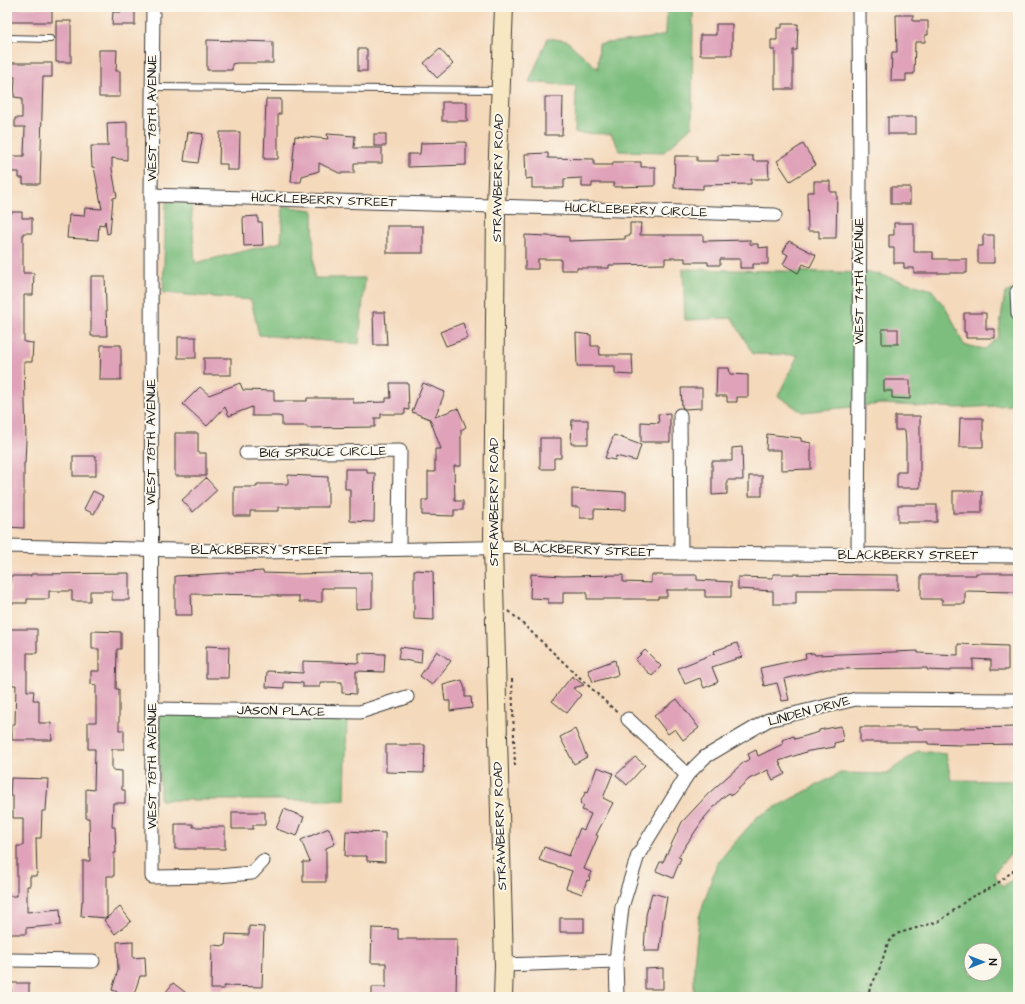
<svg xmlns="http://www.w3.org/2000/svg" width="1025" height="1004" viewBox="0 0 1025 1004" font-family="'Architects Daughter',sans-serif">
<rect width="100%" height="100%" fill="#fbf7ec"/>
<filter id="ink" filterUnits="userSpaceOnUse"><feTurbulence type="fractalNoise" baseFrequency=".025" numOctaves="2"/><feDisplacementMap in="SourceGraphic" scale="8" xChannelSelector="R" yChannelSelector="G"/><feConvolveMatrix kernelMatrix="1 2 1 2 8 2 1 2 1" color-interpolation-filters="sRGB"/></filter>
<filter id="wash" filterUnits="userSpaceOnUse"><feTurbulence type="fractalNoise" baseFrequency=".012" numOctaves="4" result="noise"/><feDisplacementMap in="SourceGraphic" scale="16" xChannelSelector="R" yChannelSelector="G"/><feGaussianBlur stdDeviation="0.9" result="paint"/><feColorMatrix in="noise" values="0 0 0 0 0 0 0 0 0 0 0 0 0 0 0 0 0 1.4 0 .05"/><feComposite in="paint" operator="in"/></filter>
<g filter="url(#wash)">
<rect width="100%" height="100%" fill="#f4d9bb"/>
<!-- forest -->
<g fill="#7dbd7e" stroke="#4c6c4d" fill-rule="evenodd">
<path d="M667 7H693L692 126 664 152 620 151 611 134 575 133 576 86 529 82 548 38 567 41 598 69 599 44 658 37 666 33Z"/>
<path d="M166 202 191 203 195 263 281 242 283 206 313 210 314 278H365L359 344 259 335 251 300 163 293Z"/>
<path d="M683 269 874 273 932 290 949 313 964 345 985 349 998 337 1005 293 1018 287V406L1014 405 958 408 881 404 802 412 778 396 798 355 753 354 732 318 685 320Z"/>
<path d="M159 713 347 715 345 800H160Z"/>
<path d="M918 751 946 754 951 780 1018 781V855H1009L994 874 1002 886 1018 877V997H694V963L699 917 717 863 757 817 840 773 886 774ZM971 950H995V974H971Z"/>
</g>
<g id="blocks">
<!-- building -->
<g fill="#dfa2b9">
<path d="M122 7 135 8V25H112L113 12H122Z"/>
<rect x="10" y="8" width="42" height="14"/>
<path d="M896 15H913V21H928V35H925V42H915L914 74H906V81H891L892 52H897Z"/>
<rect x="56" y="21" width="15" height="41"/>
<path d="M716 24H732V55H700V35H716Z"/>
<path d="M782 24H798L797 50H793V89H775V50H771V40H777V28H782Z"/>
<path d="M207 40 273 42V63H237L232 64V70H207Z"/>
<rect x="358" y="49" width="9" height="22"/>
<path d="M440 49 453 64 437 78 424 63Z"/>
<path d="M99 50H117L116 71H120V97H99Z"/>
<path d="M10 63H52V77H43L40 184H23V178H19V172H11V156H24L25 127H15V118H22V98L14 97 15 77H10Z"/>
<path d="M545 97H563L562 135H545Z"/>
<path d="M266 99H281V114H278V159H264Z"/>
<rect x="442" y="102" width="25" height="19"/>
<rect x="888" y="117" width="28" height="17"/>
<path d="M127 122V160L112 158V169L117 197 113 198 110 233 107 234 105 221 104 225 99 224 98 240 67 238 69 215 84 216 85 208 102 209 94 167H92L91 146H108L107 123Z"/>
<path d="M188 132 203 134 198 163 184 161Z"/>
<path d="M220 132H240L239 170H227V164H219Z"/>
<path d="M327 134 355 136 354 148H382V163H354V173H339L319 163V171L302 176 301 182H291L295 136 328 139Z"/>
<rect x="374" y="134" width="12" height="12"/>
<path d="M466 142V165L408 167V154H420L421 143Z"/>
<path d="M803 144 816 165 790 181 777 161Z"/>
<path d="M548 153V158L594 159V165H613V162H641V167H655V186L614 187V183H592V187H582V178L564 179V188H532V178L526 179 525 154Z"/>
<path d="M718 155 753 156V161H768L769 179H751V184L703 185V189L674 188 675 156H697V161H718Z"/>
<path d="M814 181H830V192H837L836 238H819V231H808L807 192H814Z"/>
<rect x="891" y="187" width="19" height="17"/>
<path d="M8 212H22V218H32V233H23V273H34L33 295H24V342L33 343 32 362H24L26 441 25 463H24V528L7 527 9 333Z"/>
<path d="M258 216V222H262L263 245 244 246 243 217Z"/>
<path d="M630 223H641L640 235H703V241L750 240V244H758V248L768 247V264H753V268H740V259H720V265H708V262H685V258H665V264L609 265V268H577V270H561V259H538V269H525V235L569 237V241L625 239V236H630Z"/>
<path d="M894 223H914V252H933V259H967V273H914V268H904V263H894V248H889V235H894Z"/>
<rect x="387" y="226" width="36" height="27"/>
<path d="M983 235H994V263H978V246H983Z"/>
<path d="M789 241 816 255 810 267 803 264 798 273 783 264 788 255 783 252Z"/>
<path d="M91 276H105L107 336H91Z"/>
<path d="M373 312H385L387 345H374Z"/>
<path d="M964 313H986V329H995V338H966V332H964Z"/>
<path d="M463 323 468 338 446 346 440 332Z"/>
<rect x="882" y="329" width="16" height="15"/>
<path d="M576 333 591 335V346H599L600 355H632L633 375 615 374V366H577Z"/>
<rect x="178" y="337" width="18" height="21"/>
<path d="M101 345H121V380H100Z"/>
<rect x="204" y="358" width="27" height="17"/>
<path d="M717 368H729L730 374 748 375V397H737V402H727V396H716Z"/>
<path d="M884 380H910V399L892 398V391H884Z"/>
<path d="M240 383 243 390 274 391V401H307V398H353V403L386 402V398H391L390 383H408L409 410 405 409V414H381V418H375V427L307 428V426H282V417L278 416H252V407L229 416 225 407 207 426 183 404 200 387 209 395Z"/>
<path d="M423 383 445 392 435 417 458 408 466 427 461 430V466H454L455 501H463V510H454V516L422 515V500H428V472H435V449H441L430 419 412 412Z"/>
<path d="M681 388H702V408L685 409 682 407Z"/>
<path d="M670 413V442H641V422L659 423 658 414Z"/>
<path d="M895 416H920V488H897V472H906V444L905 430H895Z"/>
<path d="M960 418H983V447H959Z"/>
<path d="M572 420H588V444H571Z"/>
<path d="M175 433H198V453H206V476H175Z"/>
<path d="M767 434 801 438V441L811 443V469L781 470V450H766Z"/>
<path d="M614 435 641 445 636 461 616 456 615 460 605 458Z"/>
<path d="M540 438H561V458H554V469H540Z"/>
<path d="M742 447 743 480H727V494L712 495V461H732V448Z"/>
<rect x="73" y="456" width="23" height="20"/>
<path d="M345 469H367V473H375L374 522 350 521V489H345Z"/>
<path d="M288 475 328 477V507H279V511H250V516H234V487H257V484H288Z"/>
<rect x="749" y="476" width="13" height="20"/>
<path d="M206 478 217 490 193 512 182 500Z"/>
<path d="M572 489 626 492V510L594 509V518H580V507H572Z"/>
<path d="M93 491 103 496 94 514 84 509Z"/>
<rect x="953" y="491" width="29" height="22"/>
<rect x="898" y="505" width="39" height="17"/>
<path d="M414 570 433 571 434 620 414 619Z"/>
<path d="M263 571V573L294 574 372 572V608L356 609V588H322V602H299V596H277V595L191 594 192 615H175V576Z"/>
<path d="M129 573V600H112V591H90V601H72V591H49V599H27V603H10V576H31V574Z"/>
<path d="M976 573H1018V592L965 591V604H942V599H921V575H976Z"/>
<path d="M531 574 563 576 623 575V582L651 583V575H697V580L731 582V597H705V590H667V597H658V599H587V592H563V603H548V599L530 598Z"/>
<path d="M773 574 898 575V590H796V604H773V591L738 589V577L773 578Z"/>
<path d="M10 629H37V653H27V691H34L33 700H39V723H51L52 740H12V724H15L16 685H12Z"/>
<path d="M92 631 121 632V649H117L116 689H119V730H124V749H112V770L122 771V790H125V803H113L112 827H115L116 853H114V876H107V918L81 916 82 901H83V861H90L89 818H86V789L94 790 95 749H88V722H96V685L91 684V671H99V649H92Z"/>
<path d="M737 643 742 657 712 667 718 682 704 688 700 678 685 684 678 668 715 653 714 651Z"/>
<path d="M958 644 1008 646V670H991V660L973 659V669H951V671L927 670V668L827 669 784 679 789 700 782 701 777 683 764 686 760 668 806 658 805 654 814 653 815 655 918 651V653L958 655Z"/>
<path d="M206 646 229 647 228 678H206Z"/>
<path d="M400 647 422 650 421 663 398 659Z"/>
<path d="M645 650 661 666 652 676 635 660Z"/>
<path d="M437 651 451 661 432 685 420 676Z"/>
<path d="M359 653 385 654 384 672 356 671V694L342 693V682H320V687H303V683L284 682V688L266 687 267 671 303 673V661L359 663Z"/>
<path d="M615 660 618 675 593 682 588 670Z"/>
<path d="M572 676 584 685 573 688 581 695 567 713 552 701Z"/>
<path d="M462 680 465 689V697H471L472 708 450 711V701H445L443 685Z"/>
<path d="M677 699 699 728 683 740 675 729 668 734 654 716Z"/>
<path d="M841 726 843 741 834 743 835 747 809 751 779 761 785 774 773 780 768 770 749 779 732 795 729 793 722 798 705 817 678 857 681 858 673 878 656 871 660 862H663L682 822 709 793 744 762 750 759 748 754 756 750 758 756 783 744 782 740 794 736 795 739 819 732V730Z"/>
<path d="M860 727H918V729H960V728L1018 727V744L960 745 928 744V742H860Z"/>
<path d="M575 729 587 757 574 764 560 737Z"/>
<path d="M386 745H425L424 773 386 772Z"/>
<path d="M635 757 645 765 627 785 616 775Z"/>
<path d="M597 767 613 773 603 798 613 803 596 835 598 836 584 869 591 872 589 881 587 880 582 894 566 888 572 871 539 860 544 847 569 856 580 828 584 830 591 814 582 810 584 806 580 803 586 791 588 792Z"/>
<path d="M11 778 48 779 46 811H42L41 838H36L37 876H30V886H27V912L60 909 61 925 26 928V934H7V896H17V846H23V818H13V796H10Z"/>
<path d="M284 809 304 817 297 836 276 829Z"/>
<path d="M232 812H265V825H253V829H232Z"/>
<path d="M175 824H193V827H225V849H175Z"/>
<path d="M329 828 335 844 326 848V882H303V862H310L301 840Z"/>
<path d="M346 831 385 833V862L367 861V856H345Z"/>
<path d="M652 893 667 897 663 920 660 951H644L646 915Z"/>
<path d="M120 907 131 921 115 934 104 920Z"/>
<rect x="560" y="918" width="24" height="14"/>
<path d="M249 926 264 927 262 987 224 986V989H211L212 945 225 946 226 934 249 935Z"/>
<path d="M372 928 398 929V939H457L456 997H372V987H386V963H371Z"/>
<path d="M133 941V958L145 957 146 976H140L133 997 112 990 118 970 117 942Z"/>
<path d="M663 968V989H645V969Z"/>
<rect x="11" y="983" width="18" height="14"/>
<path d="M173 983 181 989 191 997H162Z"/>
</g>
</g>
</g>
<g filter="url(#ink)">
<use href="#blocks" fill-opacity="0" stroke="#3c3834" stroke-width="1"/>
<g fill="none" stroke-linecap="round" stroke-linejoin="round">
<defs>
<g id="lane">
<path d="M7 38 50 39"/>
<path d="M152 87 499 90"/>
</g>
<g id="street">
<path d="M153 7 151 195 152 877 218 876 252 873 263 861"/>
<path d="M151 195 775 215"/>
<path d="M1017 292 1018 314"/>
<path d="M680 415 681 553"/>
<path d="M246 453 400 451 399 548"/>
<path d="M7 546 263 552 534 547 587 551 681 553 1018 556"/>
<path d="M858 555 860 176 859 7"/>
<path d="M152 709 360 712 407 697"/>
<path d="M628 719 687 775"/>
<path d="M7 960 93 961"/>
<path d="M504 965 616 961"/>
<path d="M617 997 616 961 622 907 638 855 687 775 705 757 768 720 856 699 1018 700"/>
</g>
<path id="secondary" d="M503 997 504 965 493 547 496 205 504 7"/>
</defs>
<!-- lane casing -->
<use href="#lane" stroke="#3c3834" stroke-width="8"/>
<!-- street casing -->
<use href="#street" stroke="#3c3834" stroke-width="15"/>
<!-- secondary casing -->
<use href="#secondary" stroke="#3c3834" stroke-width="20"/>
<!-- path -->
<g stroke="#3c3834" stroke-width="2" stroke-dasharray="3 3" stroke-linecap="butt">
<path d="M509 611 609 705 619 713"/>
<path d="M512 679 515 766"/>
<path d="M866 997 879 970 888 943 896 934 940 921 971 897 993 887 1013 871 1018 870"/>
</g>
<!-- lane -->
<use href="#lane" stroke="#fff" stroke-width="6"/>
<!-- street -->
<use href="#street" stroke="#fff" stroke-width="13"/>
<!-- secondary -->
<use href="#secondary" stroke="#f8e7c3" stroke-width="18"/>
</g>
</g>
<g text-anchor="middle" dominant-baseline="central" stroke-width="4" stroke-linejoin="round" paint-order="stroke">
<!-- street labels -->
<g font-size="13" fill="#1c1c1c" stroke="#fbf7ec">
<text transform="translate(152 118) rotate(-90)">WEST 78TH AVENUE</text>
<text transform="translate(498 178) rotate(-89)">STRAWBERRY ROAD</text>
<text transform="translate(324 200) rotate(2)">HUCKLEBERRY STREET</text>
<text transform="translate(636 210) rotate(2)">HUCKLEBERRY CIRCLE</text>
<text transform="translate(859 281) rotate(-90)">WEST 74TH AVENUE</text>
<text transform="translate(151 442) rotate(-90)">WEST 78TH AVENUE</text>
<text transform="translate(323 452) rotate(-1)">BIG SPRUCE CIRCLE</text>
<text transform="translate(494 502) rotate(-90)">STRAWBERRY ROAD</text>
<text x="261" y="550">BLACKBERRY STREET</text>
<text transform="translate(584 550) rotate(2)">BLACKBERRY STREET</text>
<text x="908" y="555">BLACKBERRY STREET</text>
<text transform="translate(281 711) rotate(1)">JASON PLACE</text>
<text transform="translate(809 711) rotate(-15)">LINDEN DRIVE</text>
<text transform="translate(152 766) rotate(-90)">WEST 78TH AVENUE</text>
<text transform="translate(500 826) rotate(-92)">STRAWBERRY ROAD</text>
</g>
</g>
<!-- margin -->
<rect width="1025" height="1004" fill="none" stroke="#fbf7ec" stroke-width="24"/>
<!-- north arrow -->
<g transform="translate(983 962) rotate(90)"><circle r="19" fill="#fbf7ec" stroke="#a29f99"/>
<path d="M0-3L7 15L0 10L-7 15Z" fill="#1f6fb2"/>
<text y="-6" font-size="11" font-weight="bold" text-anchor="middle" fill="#1c1c1c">N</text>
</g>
</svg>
